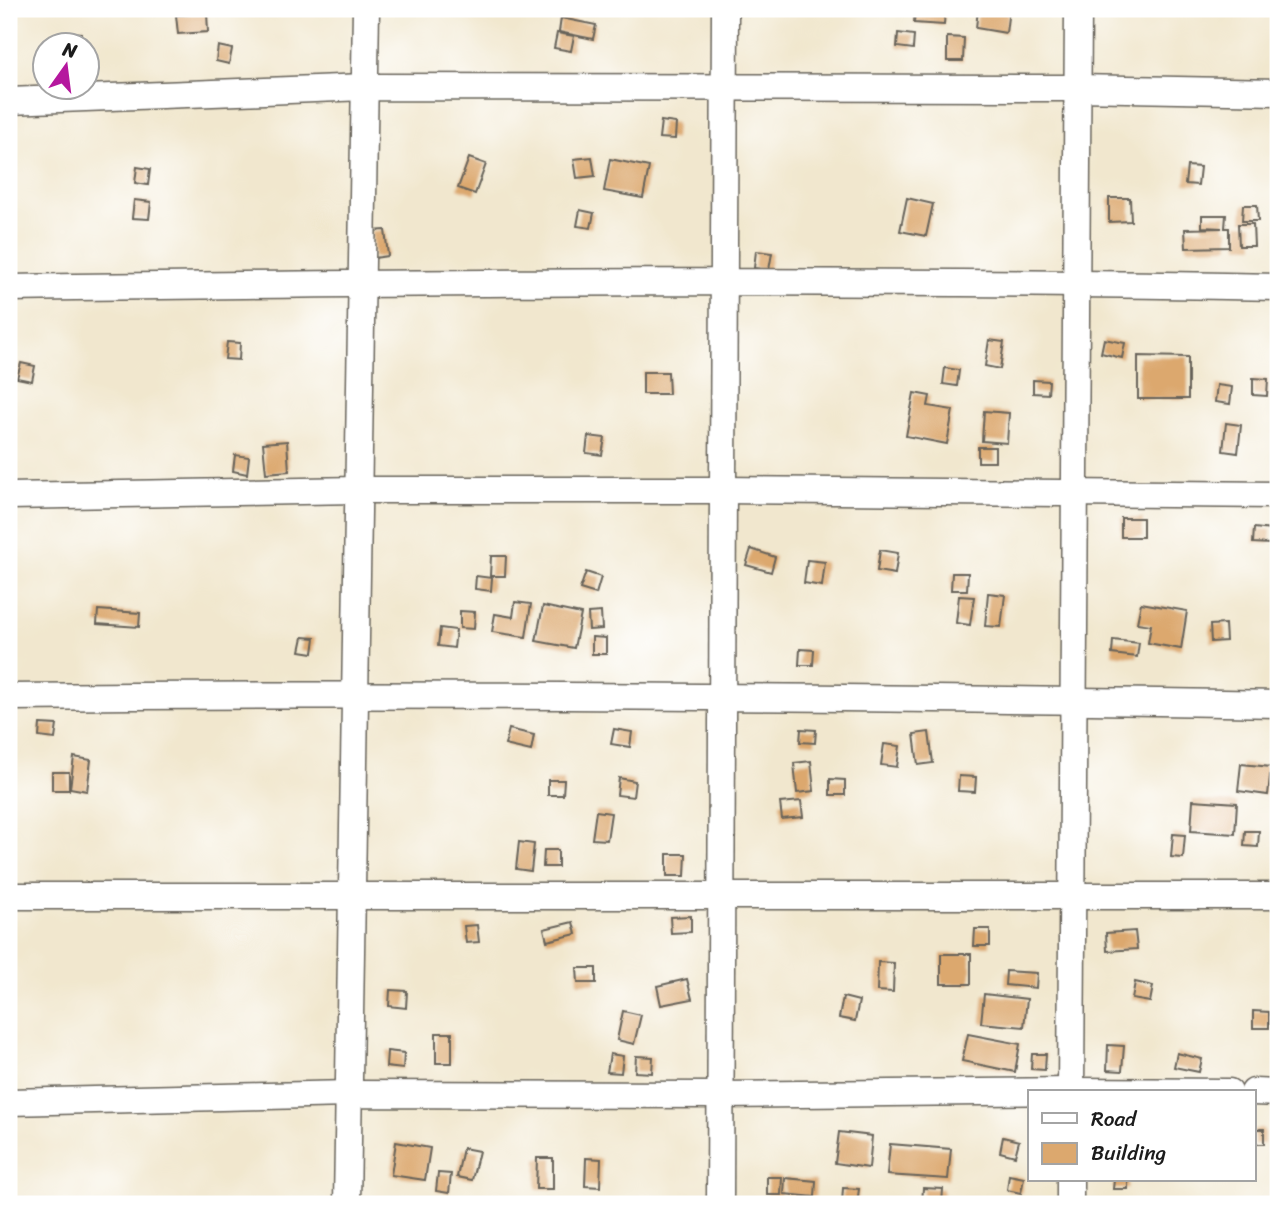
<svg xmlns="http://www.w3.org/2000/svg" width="1287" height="1213" viewBox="0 0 1287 1213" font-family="Sriracha,sans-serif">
<rect width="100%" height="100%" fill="#fff"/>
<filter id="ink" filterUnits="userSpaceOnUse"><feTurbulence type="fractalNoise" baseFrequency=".0143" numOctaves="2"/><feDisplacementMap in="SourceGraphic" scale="14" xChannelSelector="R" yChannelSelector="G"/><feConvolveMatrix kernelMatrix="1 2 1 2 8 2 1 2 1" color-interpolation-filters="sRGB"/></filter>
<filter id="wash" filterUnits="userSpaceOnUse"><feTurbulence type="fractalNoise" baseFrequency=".00686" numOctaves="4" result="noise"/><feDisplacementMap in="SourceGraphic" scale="28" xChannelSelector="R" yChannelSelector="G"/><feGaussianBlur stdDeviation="1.57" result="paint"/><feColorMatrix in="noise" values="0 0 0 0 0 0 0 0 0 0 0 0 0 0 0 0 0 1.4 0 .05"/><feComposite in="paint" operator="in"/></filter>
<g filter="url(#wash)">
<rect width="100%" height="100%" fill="#f1e7ce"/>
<g id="blocks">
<!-- building -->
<g fill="#dca86e">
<path d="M915 9H945L944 25 914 23Z"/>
<path d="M978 9H1009L1006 33 976 28Z"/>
<path d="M207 13 208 32 178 34 176 15Z"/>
<path d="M561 18 596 25 593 39 559 32Z"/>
<path d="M63 32 81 33V46H63Z"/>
<path d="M557 33 574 36 571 51 554 48Z"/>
<path d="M898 33 914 35 913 49 897 47Z"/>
<path d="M947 37 964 38 963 61H947Z"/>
<path d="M218 46 232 49 229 64 216 61Z"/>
<path d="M661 121 676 123 675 139 659 138Z"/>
<path d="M592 157 595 176 577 178 574 159Z"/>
<path d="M469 158 486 164 475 194 458 188Z"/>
<path d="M610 159 649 167 643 198 604 191Z"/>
<path d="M1187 166 1200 167 1198 185 1185 184Z"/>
<path d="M137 167 150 169 148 185 135 183Z"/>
<path d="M907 198 933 204 926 236 900 231Z"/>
<path d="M1109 198H1130L1131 221 1109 222Z"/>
<path d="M134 200 151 202 149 219 132 218Z"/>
<path d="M1243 205H1257L1258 221H1242Z"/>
<path d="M580 210 594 213 591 228 577 226Z"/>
<path d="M1202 215H1226L1225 228H1229V247L1186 248 1185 229 1222 228 1202 227Z"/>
<path d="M1238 224H1253L1254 246H1239Z"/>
<path d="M385 230 388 256 374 258 371 231Z"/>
<path d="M756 251 772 253 769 270 754 268Z"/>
<path d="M1104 339 1125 343 1122 358 1101 353Z"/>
<path d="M989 340 1004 342 1000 369 985 366Z"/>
<path d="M227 342 240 343 239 360 225 359Z"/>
<path d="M1138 356 1188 357V399H1138Z"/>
<path d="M21 363 35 366 32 381 17 378Z"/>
<path d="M945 368 959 370 957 386 943 384Z"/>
<path d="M643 372H668L669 394H643Z"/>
<path d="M1253 378 1268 379 1267 396 1253 395Z"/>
<path d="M1033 380 1049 381 1048 394 1033 393Z"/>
<path d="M1217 385 1232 387 1230 404 1215 402Z"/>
<path d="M914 393 930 396 928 406 953 410 947 444 906 436Z"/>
<path d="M984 411 1009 413 1007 443 982 441Z"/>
<path d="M1226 423 1241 425 1238 453 1223 451Z"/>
<path d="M588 436 605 438 602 455 586 453Z"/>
<path d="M287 441 289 471 266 473 263 443Z"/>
<rect x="978" y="447" width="17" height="15"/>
<path d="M235 455 249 457 247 474 233 471Z"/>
<rect x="1121" y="518" width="22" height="19"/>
<path d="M1254 528 1271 530 1270 544 1253 543Z"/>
<path d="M751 549 775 557 771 572 746 565Z"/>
<path d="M880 550 898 553 895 574 877 571Z"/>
<path d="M491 556H506L505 576H490Z"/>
<path d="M807 560 825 562 822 586 804 583Z"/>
<path d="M586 572 601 577 596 594 580 589Z"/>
<path d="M952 573H968L967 590H951Z"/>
<path d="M476 576 492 578 491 591 475 589Z"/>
<path d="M988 593 1005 595 1001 627 985 626Z"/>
<path d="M959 596 974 597 970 625 956 623Z"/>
<path d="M515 602 531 604 526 637 492 632 495 614 513 617Z"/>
<path d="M1141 603 1187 611 1181 649 1148 643 1151 625 1137 623Z"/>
<path d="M543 606 581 614 574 648 536 641Z"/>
<path d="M98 610 140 613 139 627 97 624Z"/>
<path d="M460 611 475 612 474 629 460 628Z"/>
<path d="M601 612 602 629 589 630 588 613Z"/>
<path d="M1225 624 1226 641 1211 642 1210 625Z"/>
<path d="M440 628 456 630 454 648 438 646Z"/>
<path d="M303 637 315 638 313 653 300 651Z"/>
<path d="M592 637 606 638V654H592Z"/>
<path d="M1113 640 1139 643 1137 657 1112 654Z"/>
<path d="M800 649 814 650 813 665H799Z"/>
<path d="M40 724 57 725 55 739 39 737Z"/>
<path d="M509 729 534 735 531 751 505 745Z"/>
<path d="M614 729 632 732 630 747 611 744Z"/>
<path d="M801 729 816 730 815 743 800 742Z"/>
<path d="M929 732 933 763 918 765 914 734Z"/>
<path d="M884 744 900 746 897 767 881 765Z"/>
<path d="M74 757 91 760 87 791 70 788Z"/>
<path d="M811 761 814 791 797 793 794 763Z"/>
<path d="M1241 764 1271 767 1268 795 1238 791Z"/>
<rect x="52" y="772" width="17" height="18"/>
<path d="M959 776 976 777 975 792 958 791Z"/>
<path d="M619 778 635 781 633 797 617 795Z"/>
<path d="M830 779 845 780V795H830Z"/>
<path d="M548 780H564L563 795H548Z"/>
<path d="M1193 800 1237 803 1235 834 1191 831Z"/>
<path d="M801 801 803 817 782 819 780 803Z"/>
<path d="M596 811 611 813 607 840 592 839Z"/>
<path d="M1245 831H1259L1258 847 1244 846Z"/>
<path d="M1173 834 1185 835 1183 858 1171 857Z"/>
<path d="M519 842 534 844 531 871 516 869Z"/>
<path d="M544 850H558V867H543Z"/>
<path d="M667 854H686L685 876H667Z"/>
<path d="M691 916V932L671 933 670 917Z"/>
<path d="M573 922 576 934 547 941 544 929Z"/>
<path d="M477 925 479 942 466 943 464 926Z"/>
<path d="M975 929H990V946H974Z"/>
<path d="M1135 931 1137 949 1107 951 1106 933Z"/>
<rect x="941" y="954" width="30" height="30"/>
<path d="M878 962 894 963 893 992 877 991Z"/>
<path d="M577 968H596V983H578Z"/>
<path d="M1006 971 1037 973 1036 988 1005 985Z"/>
<path d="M687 979 692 999 661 1005 657 986Z"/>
<path d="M1135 982 1153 986 1150 1002 1132 999Z"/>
<path d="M390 990 407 991 406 1008 389 1006Z"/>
<path d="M984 994 1027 999 1024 1027 981 1023Z"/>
<path d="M843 997 859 1001 855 1021 839 1018Z"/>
<path d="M623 1011 641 1015 634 1044 617 1040Z"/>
<path d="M1253 1011 1269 1012V1028H1253Z"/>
<rect x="436" y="1033" width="16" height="30"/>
<path d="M968 1034 1020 1044 1015 1072 962 1061Z"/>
<path d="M1108 1045 1124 1046 1122 1071 1107 1070Z"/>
<path d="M387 1051 404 1053 403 1069 386 1067Z"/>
<path d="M1177 1053 1202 1059 1199 1072 1174 1067Z"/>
<path d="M610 1054 623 1056 621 1073 607 1072Z"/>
<path d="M1032 1054H1046L1045 1070 1031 1069Z"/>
<path d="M636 1056 653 1057 652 1073 635 1072Z"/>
<rect x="1254" y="1129" width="10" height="15"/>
<path d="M839 1132 872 1136 869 1168 835 1163Z"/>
<path d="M1003 1137 1019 1141 1015 1156 1000 1152Z"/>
<path d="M396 1142 430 1148 425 1180 391 1175Z"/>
<path d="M890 1144 951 1149 948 1179 887 1175Z"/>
<path d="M463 1148 479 1151 472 1180 457 1177Z"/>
<path d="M537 1158H553V1189H536Z"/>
<path d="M586 1158 601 1159 600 1187 585 1186Z"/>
<path d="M438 1173 451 1174 449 1193 436 1191Z"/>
<path d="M1009 1175 1024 1178 1021 1193 1007 1190Z"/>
<path d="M767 1177H782L781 1195H767Z"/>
<path d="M785 1178 816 1181 815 1197 784 1194Z"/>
<path d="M1114 1180H1128V1189H1113Z"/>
<path d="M843 1188 859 1189 857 1204 842 1203Z"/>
<path d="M923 1188 943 1189 942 1204H922Z"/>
</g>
</g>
</g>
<g filter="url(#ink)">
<use href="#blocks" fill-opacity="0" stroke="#67635a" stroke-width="2"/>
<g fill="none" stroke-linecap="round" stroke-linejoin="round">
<defs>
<g id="street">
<path d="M9 101 365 87 1077 88 1278 92"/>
<path d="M9 288C432 282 855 279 1278 287"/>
<path d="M9 496 358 490H723L1278 495"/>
<path d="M9 697C432 693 855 697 1278 704"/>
<path d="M9 896H1278"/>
<path d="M1071 1092 1078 9"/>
<path d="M1254 1092 1278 1093"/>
<path d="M9 1102 349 1094 720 1095 1071 1091 1229 1092"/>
<path d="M347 1204 366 9"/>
<path d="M720 1204 725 9"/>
<path d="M1070 1204V1180"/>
</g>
</defs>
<!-- street casing -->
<use href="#street" stroke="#67635a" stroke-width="29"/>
<!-- street -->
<use href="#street" stroke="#fff" stroke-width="26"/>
</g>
</g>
<!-- margin -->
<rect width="1287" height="1213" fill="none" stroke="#fff" stroke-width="35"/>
<!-- legend -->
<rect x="1028" y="1090" width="228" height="91" fill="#ffffff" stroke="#a4a4a4" stroke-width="2"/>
<rect x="1042" y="1113" width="35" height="10" fill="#ffffff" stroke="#a4a4a4" stroke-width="2"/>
<text x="1091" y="1126" font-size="21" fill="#1c1c1c">Road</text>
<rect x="1042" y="1143" width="35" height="21" fill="#dca86e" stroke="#a4a4a4" stroke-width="2"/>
<text x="1091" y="1160" font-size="21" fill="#1c1c1c">Building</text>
<!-- north arrow -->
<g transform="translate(66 66) rotate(14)"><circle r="33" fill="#ffffff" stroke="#a4a4a4" stroke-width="2"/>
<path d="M0-5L12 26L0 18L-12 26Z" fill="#b5179e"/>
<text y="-10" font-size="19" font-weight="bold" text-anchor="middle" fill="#1c1c1c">N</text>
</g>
</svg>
